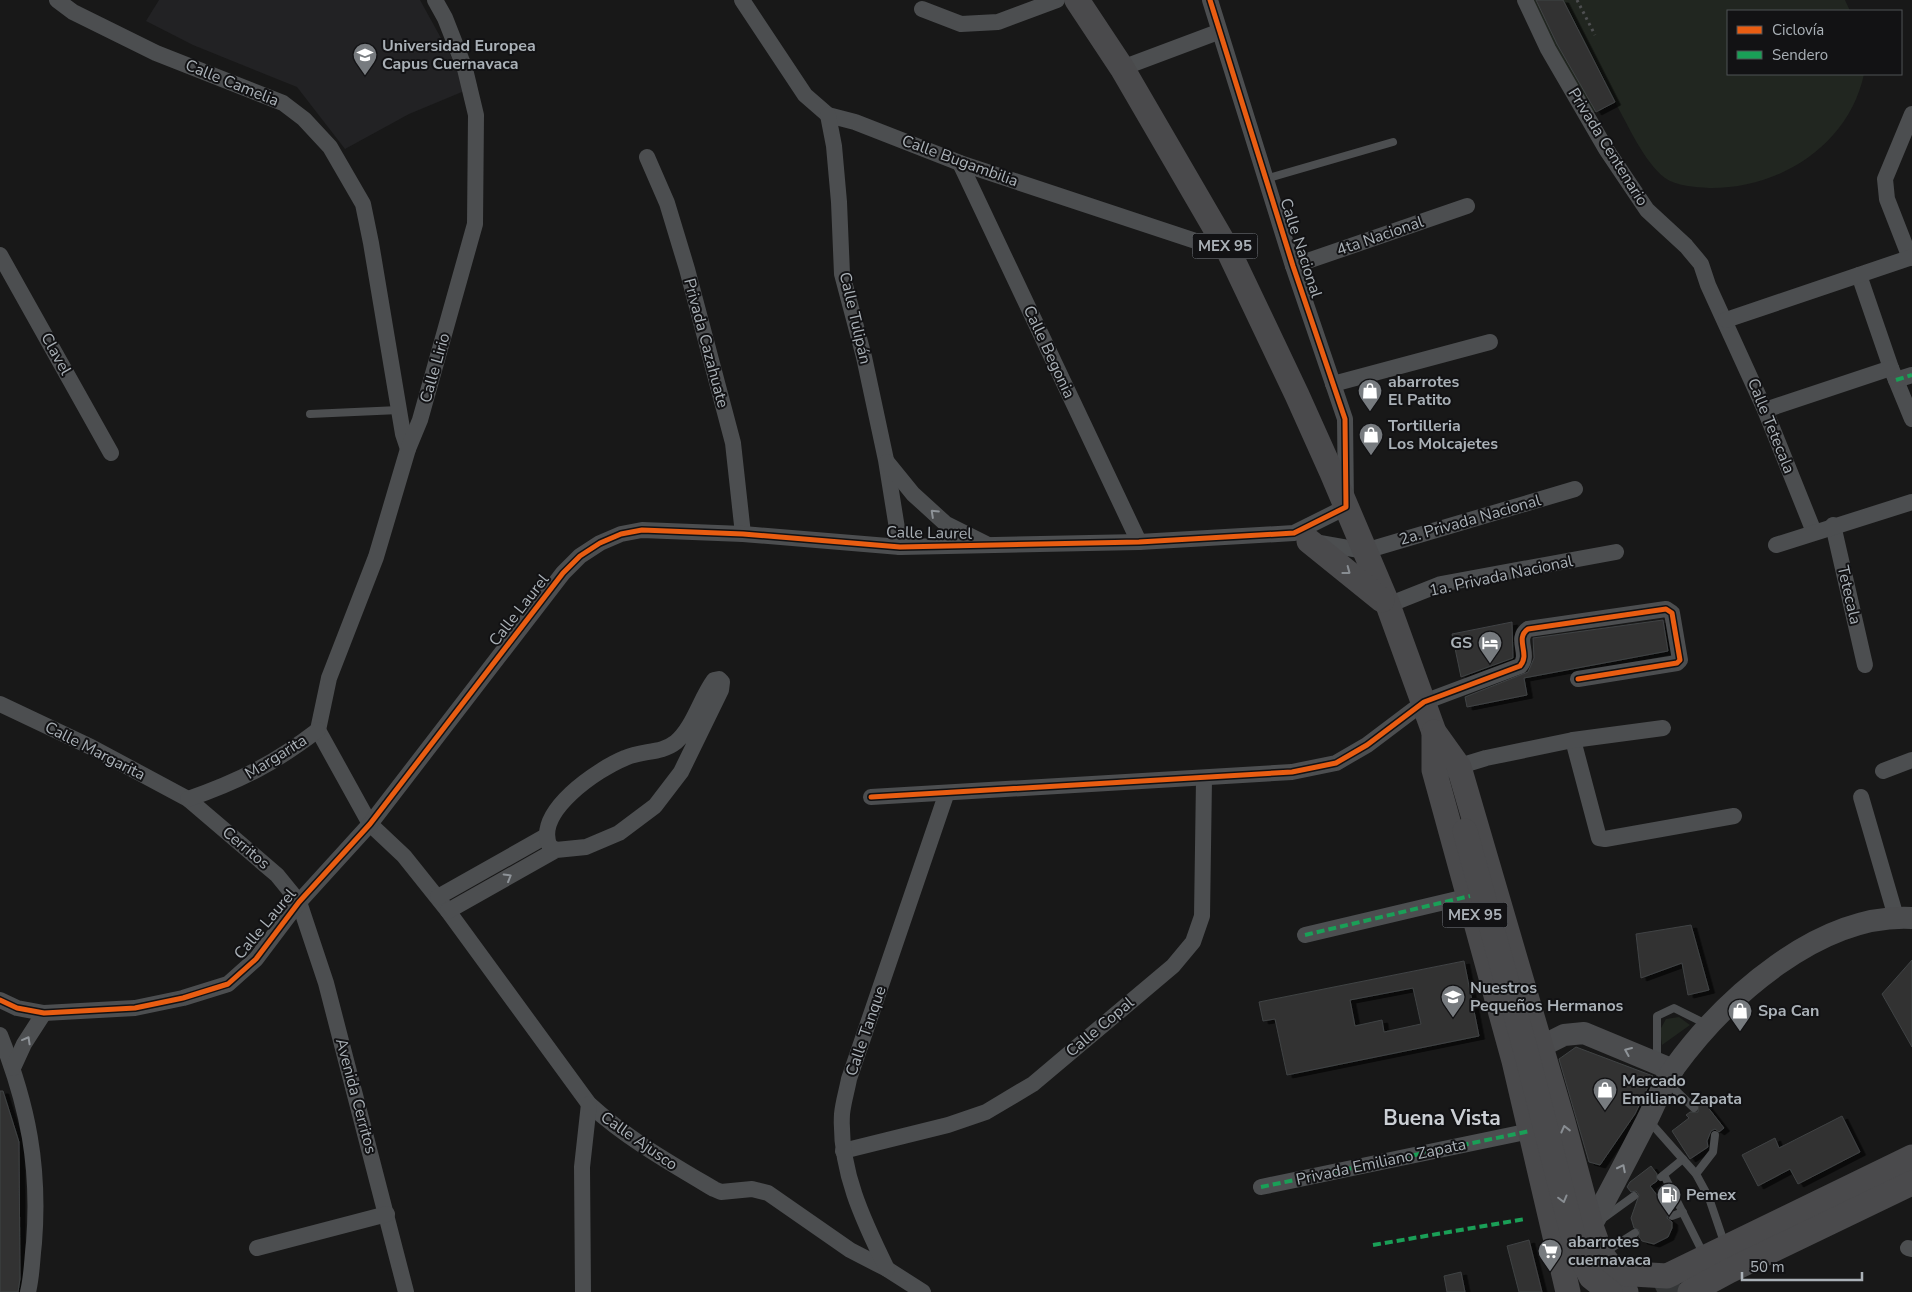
<svg xmlns="http://www.w3.org/2000/svg" width="1912" height="1292" viewBox="0 0 1912 1292" font-family="'Nunito Sans',sans-serif">
<defs>
<filter id="shadow"><feDropShadow dx="5.5" dy="3" stdDeviation="0" flood-color="#0009"/></filter>
</defs>
<rect width="100%" height="100%" fill="#181818"/>
<!-- built -->
<path fill="#222224" d="M159 0H420L469 89 409 114 345 149 297 87 193 45 146 21Z"/>
<!-- green -->
<g fill="#212620">
<path d="M1530 0H1845L1850 11H1728V74H1864C1849 145 1780 189 1709 188 1696 187 1676 186 1665 178 1644 162 1628 125 1615 102L1590 114Z"/>
<path d="M1679 1017 1690 1025 1662 1045 1660 1030 1666 1019Z"/>
</g>
<!-- building -->
<g fill="#323233" stroke="#404344" fill-rule="evenodd" filter="url(#shadow)">
<path d="M1536 0H1563L1615 102 1596 112 1557 44Z"/>
<path d="M1663 620 1668 651 1524 678 1527 695 1467 707 1465 697 1528 672 1534 658 1533 638Z"/>
<path d="M1512 622 1513 658 1461 677 1452 634Z"/>
<path d="M1691 925 1709 990 1688 995 1682 963 1641 978 1636 934Z"/>
<path d="M1912 960V1047L1882 994Z"/>
<path d="M1464 961 1479 1036 1287 1075 1275 1019 1263 1021 1259 1002ZM1413 988 1421 1024 1384 1032 1382 1020 1355 1026 1350 1000Z"/>
<path d="M1576 1047 1653 1076 1635 1114 1600 1165 1589 1162 1559 1059Z"/>
<path d="M0 1091H3L19 1142 20 1279 18 1292H0Z"/>
<path d="M1703 1101 1724 1128 1719 1132 1715 1129 1711 1131 1707 1141 1708 1147 1690 1159 1672 1131 1689 1118 1686 1115 1690 1112H1698V1105Z"/>
<path d="M1842 1116 1860 1152 1798 1184 1790 1169 1758 1186 1742 1155 1775 1138 1779 1148Z"/>
<path d="M1651 1166 1657 1174V1181L1650 1186 1669 1211 1667 1218 1672 1222V1228L1668 1237 1654 1244 1642 1241 1639 1237V1230L1634 1228 1631 1218 1639 1195 1636 1191 1631 1192 1627 1187 1630 1182Z"/>
<path d="M1529 1240 1542 1292H1519L1507 1246Z"/>
<path d="M1461 1272 1465 1292H1447L1444 1276Z"/>
</g>
<g fill="none" stroke-linecap="round" stroke-linejoin="round">
<!-- primary-tunnel -->
<path stroke="#353738" stroke-width="25" stroke-dasharray="25 12" stroke-linecap="butt" d="M1657 1292 1679 1282"/>
<!-- path -->
<path stroke="#4e4f51" stroke-width="3" stroke-dasharray="2.5 4" stroke-linecap="butt" d="M1577 0 1595 35"/>
<!-- lane -->
<g stroke="#4c4e50" stroke-width="8">
<path d="M1265 179 1393 142"/>
<path d="M310 414 399 410"/>
<path d="M1657 1060V1016L1674 1008 1708 1025"/>
<path d="M1668 1083 1694 1108"/>
<path d="M1650 1122 1696 1174 1709 1198 1725 1245"/>
<path d="M1696 1174 1713 1152 1715 1135"/>
<path d="M1664 1175 1704 1255"/>
<path d="M1661 1177 1683 1159"/>
<path d="M1672 1216 1683 1212"/>
<path d="M1605 1217 1634 1196"/>
<path d="M1605 1252 1635 1233"/>
</g>
<!-- street -->
<g stroke="#4c4e50" stroke-width="16">
<path d="M57 0 73 12 156 53 283 103 304 119 330 147 363 204 371 243 403 434 408 449"/>
<path d="M742 0 805 95 828 115 855 122 960 163 1229 252"/>
<path d="M1525 0 1548 49 1606 149 1647 210 1686 246 1701 264 1708 285 1765 410 1814 532"/>
<path d="M922 9 961 24 998 22 1057 0"/>
<path d="M1122 68 1218 32"/>
<path d="M828 115 834 146 839 202 842 274 864 357 886 460 900 547"/>
<path d="M647 157 667 203 687 269 733 443 743 534"/>
<path d="M960 163 1139 542"/>
<path d="M0 255 111 453"/>
<path d="M1910 258 1887 199 1885 179 1912 114"/>
<path d="M1293 266 1467 206"/>
<path d="M1859 275 1891 368 1912 419"/>
<path d="M1726 320 1912 257"/>
<path d="M1896 380 1912 375"/>
<path d="M1333 384 1490 342"/>
<path d="M1765 410 1891 368"/>
<path d="M887 462 913 494 946 524 986 544"/>
<path d="M1833 525 1865 665"/>
<path d="M1314 542 1365 551 1575 489"/>
<path d="M1776 545 1912 502"/>
<path d="M1388 605 1441 584 1616 552"/>
<path d="M0 704 91 747 188 799 277 875 299 902 326 983 406 1292"/>
<path d="M318 730 370 824 404 856 448 911 589 1104C626 1138 670 1163 714 1189L721 1192 752 1189 768 1193 850 1250 887 1269 923 1292"/>
<path d="M318 730 329 678 376 557 408 449 420 420 475 224 476 115 465 69 445 18 435 0"/>
<path d="M1573 740 1599 838 1605 839 1734 816"/>
<path d="M1450 769 1486 758 1573 740 1663 728"/>
<path d="M1883 771 1912 760"/>
<path d="M871 797 1292 772 1336 763 1367 745 1424 702 1520 666C1531 654 1514 639 1528 629L1666 609 1672 613 1680 660 1677 663 1578 679"/>
<path d="M1861 797 1896 917"/>
<path d="M188 799C240 781 275 763 318 730"/>
<path d="M438 897 546 836"/>
<path d="M448 911 556 850 586 847 619 833 655 806 681 772 721 690 722 682 719 679 714 680C700 699 694 726 676 742 661 754 642 750 625 758 598 769 533 812 550 847L556 850"/>
<path d="M1305 935 1470 896"/>
<path d="M0 1000 17 1008 44 1013 135 1008 183 998 228 984 256 959 299 902 370 824 563 573 580 556 600 543 621 534 642 530 743 534 900 547 1139 542 1294 533 1346 507 1345 419 1293 266 1210 0"/>
<path d="M0 1035C28 1106 40 1166 34 1243 32 1259 32 1276 28 1292"/>
<path d="M13 1068 24 1044 44 1013"/>
<path d="M843 1151 948 1125 986 1112 1033 1084 1173 966 1193 942 1202 916 1204 779"/>
<path d="M1261 1187 1530 1131"/>
<path d="M257 1248 387 1214"/>
<path d="M1908 1248 1912 1249"/>
<path d="M887 1269C863 1220 839 1170 842 1114 843 1103 847 1090 849 1079L946 795"/>
<path d="M583 1292 582 1167 589 1104"/>
</g>
<!-- secondary -->
<g stroke="#4b4c4e" stroke-width="22">
<path d="M1526 1054 1564 1035 1584 1033 1673 1070"/>
<path d="M1591 1226C1610 1192 1628 1157 1646 1122 1655 1105 1662 1084 1674 1068 1725 998 1819 913 1912 918"/>
</g>
<!-- primary -->
<g stroke="#4a4a4c" stroke-width="25">
<path d="M1077 0 1122 68 1229 252 1297 395 1332 473 1388 605 1434 732 1459 767 1563 1122 1591 1226 1601 1254 1616 1273 1626 1292"/>
<path d="M1309 541 1382 600"/>
<path d="M1434 732V770L1514 1061 1568 1292"/>
<path d="M1616 1273 1667 1276 1912 1157"/>
<path d="M1690 1292 1729 1271 1912 1183"/>
</g>
<!-- primary-bridge -->
<path stroke="#4a4a4c" stroke-width="25" d="M1465 831 1528 1059 1576 1247 1591 1277 1610 1292"/>
<!-- quiet -->
<g stroke="#1a9f57" stroke-width="4" stroke-dasharray="8 4" stroke-linecap="butt">
<path d="M1896 380 1912 375"/>
<path d="M1305 935 1470 896"/>
<path d="M1261 1187 1530 1131"/>
<path d="M1373 1245 1525 1219"/>
</g>
<defs>
<g id="cycleway">
<path d="M871 797 1292 772 1336 763 1367 745 1424 702 1520 666C1531 654 1514 639 1528 629L1666 609 1672 613 1680 660 1677 663 1578 679"/>
<path d="M0 1000 17 1008 44 1013 135 1008 183 998 228 984 256 959 299 902 370 824 563 573 580 556 600 543 621 534 642 530 743 534 900 547 1139 542 1294 533 1346 507 1345 419 1293 266 1210 0"/>
</g>
</defs>
<!-- cycleway casing -->
<use href="#cycleway" stroke="#121214" stroke-width="8"/>
<!-- cycleway -->
<use href="#cycleway" stroke="#e95d12" stroke-width="5"/>
</g>
<!-- one-way arrows -->
<defs><path id="oneway-chevron" d="M-2-3.5L2.5 0L-2 3.5" fill="none" stroke-width="1.6" stroke-linecap="round" stroke-linejoin="round" transform="scale(1.25)"/></defs>
<g stroke="#8e9398">
<use href="#oneway-chevron" transform="translate(934 513) rotate(-137)"/>
<use href="#oneway-chevron" transform="translate(508 877) rotate(-30)"/>
<use href="#oneway-chevron" transform="translate(27 1040) rotate(-61)"/>
<use href="#oneway-chevron" transform="translate(1628 1051) rotate(-157)"/>
<use href="#oneway-chevron" transform="translate(1622 1168) rotate(-63)"/>
</g>
<g stroke="#888d92">
<use href="#oneway-chevron" transform="translate(1347 571) rotate(37)"/>
<use href="#oneway-chevron" transform="translate(1565 1129) rotate(-104)"/>
<use href="#oneway-chevron" transform="translate(1563 1199) rotate(75)"/>
</g>
<!-- icons -->
<defs>
<symbol id="university-pin" viewBox="-11 -11 22 30"><path d="M0 17L-7.5 6A9.5 9.5 0 1 1 7.5 6Z" fill="#777b7f" stroke="#121214"/><path d="M0-5L7-2L0 1L-7-2ZM-4 1L0 2.5L4 1V4Q0 6-4 4Z" fill="#fff"/></symbol>
<symbol id="shop-pin" viewBox="-11 -11 22 30"><path d="M0 17L-7.5 6A9.5 9.5 0 1 1 7.5 6Z" fill="#777b7f" stroke="#121214"/><path d="M-5-2.5h2.3a2.7 3.5 0 0 1 5.4 0H5L5.5 6h-11ZM-1.5-2.5h3a1.5 2.3 0 0 0-3 0Z" fill="#fff"/></symbol>
<symbol id="hotel-pin" viewBox="-11 -11 22 30"><path d="M0 17L-7.5 6A9.5 9.5 0 1 1 7.5 6Z" fill="#777b7f" stroke="#121214"/><path d="M-6-4.5h1.5V1H6V5H4.5V3h-9V5H-6ZM-4 0a1.8 1.8 0 1 1 3.6 0ZM.5 0V-2.5h3Q6-2.5 6 0Z" fill="#fff"/></symbol>
<symbol id="school-pin" viewBox="-11 -11 22 30"><path d="M0 17L-7.5 6A9.5 9.5 0 1 1 7.5 6Z" fill="#777b7f" stroke="#121214"/><path d="M0-5L7-2L0 1L-7-2ZM-4 1L0 2.5L4 1V4Q0 6-4 4Z" fill="#fff"/></symbol>
<symbol id="fuel-pin" viewBox="-11 -11 22 30"><path d="M0 17L-7.5 6A9.5 9.5 0 1 1 7.5 6Z" fill="#777b7f" stroke="#121214"/><path d="M-5.5-6h7V0h2V4h1.3V-2.5L3-4.5l.8-.8L6-3V5H2.5V1h-1V6h-7ZM-4.2-4.7v3.2H.2V-4.7Z" fill="#fff"/></symbol>
<symbol id="supermarket-pin" viewBox="-11 -11 22 30"><path d="M0 17L-7.5 6A9.5 9.5 0 1 1 7.5 6Z" fill="#777b7f" stroke="#121214"/><path d="M-6-5.5h2.5l.6 2H6L4.5 2H-2.5L-4.4-4H-6ZM-1.5 3.2a1.3 1.3 0 1 0 .1 0ZM3 3.2a1.3 1.3 0 1 0 .1 0Z" fill="#fff"/></symbol>
</defs>
<g fill-rule="evenodd">
<use href="#university-pin" x="351" y="41" width="28" height="38"/>
<use href="#shop-pin" x="1356" y="377" width="28" height="38"/>
<use href="#shop-pin" x="1357" y="421" width="28" height="38"/>
<use href="#hotel-pin" x="1476" y="629" width="28" height="38"/>
<use href="#school-pin" x="1439" y="983" width="28" height="38"/>
<use href="#shop-pin" x="1726" y="997" width="28" height="38"/>
<use href="#shop-pin" x="1591" y="1076" width="28" height="38"/>
<use href="#fuel-pin" x="1655" y="1181" width="28" height="38"/>
<use href="#supermarket-pin" x="1536" y="1237" width="28" height="38"/>
</g>
<g text-anchor="middle" dominant-baseline="central" stroke-width="4" stroke-linejoin="round" paint-order="stroke">
<!-- shield labels -->
<g fill="#121214" stroke="#7c8186" stroke-width="1">
<rect x="1192.5" y="233.5" width="65" height="25" rx="4"/>
<rect x="1442.5" y="902.5" width="65" height="25" rx="4"/>
</g>
<g font-size="15" font-weight="bold" fill="#aab1b7">
<text x="1225" y="246">MEX 95</text>
<text x="1475" y="915">MEX 95</text>
</g>
<!-- poi labels -->
<g font-size="16" font-weight="bold" fill="#aab1b7" stroke="#121214" text-anchor="start">
<text x="382" y="46">Universidad Europea<tspan x="382" dy="18">Capus Cuernavaca</tspan></text>
<text x="1388" y="382">abarrotes<tspan x="1388" dy="18">El Patito</tspan></text>
<text x="1388" y="426">Tortilleria<tspan x="1388" dy="18">Los Molcajetes</tspan></text>
<text x="1472" y="643" text-anchor="end">GS</text>
<text x="1470" y="988">Nuestros<tspan x="1470" dy="18">Pequeños Hermanos</tspan></text>
<text x="1758" y="1011">Spa Can</text>
<text x="1622" y="1081">Mercado<tspan x="1622" dy="18">Emiliano Zapata</tspan></text>
<text x="1686" y="1195">Pemex</text>
<text x="1568" y="1242">abarrotes<tspan x="1568" dy="18">cuernavaca</tspan></text>
</g>
<!-- street labels -->
<g font-size="16" fill="#aab1b7" stroke="#121214">
<text transform="translate(232 83) rotate(22)">Calle Camelia</text>
<text transform="translate(1608 147) rotate(58)">Privada Centenario</text>
<text transform="translate(960 161) rotate(20)">Calle Bugambilia</text>
<text transform="translate(1380 236) rotate(-19)">4ta Nacional</text>
<text transform="translate(1301 248) rotate(72)">Calle Nacional</text>
<text transform="translate(855 318) rotate(77)">Calle Tulipán</text>
<text transform="translate(706 343) rotate(75)">Privada Cazahuate</text>
<text transform="translate(1049 352) rotate(65)">Calle Begonia</text>
<text transform="translate(56 354) rotate(61)">Clavel</text>
<text transform="translate(435 368) rotate(-74)">Calle Lirio</text>
<text transform="translate(1771 426) rotate(68)">Calle Tetecala</text>
<text transform="translate(1470 520) rotate(-16)">2a. Privada Nacional</text>
<text transform="translate(929 533) rotate(1)">Calle Laurel</text>
<text transform="translate(1501 576) rotate(-12)">1a. Privada Nacional</text>
<text transform="translate(1849 595) rotate(77)">Tetecala</text>
<text transform="translate(519 610) rotate(-52)">Calle Laurel</text>
<text transform="translate(95 751) rotate(27)">Calle Margarita</text>
<text transform="translate(276 757) rotate(-32)">Margarita</text>
<text transform="translate(246 848) rotate(40)">Cerritos</text>
<text transform="translate(265 924) rotate(-50)">Calle Laurel</text>
<text transform="translate(1100 1027) rotate(-40)">Calle Copal</text>
<text transform="translate(866 1031) rotate(-71)">Calle Tanque</text>
<text transform="translate(356 1096) rotate(75)">Avenida Cerritos</text>
<text transform="translate(639 1141) rotate(35)">Calle Ajusco</text>
<text transform="translate(1381 1162) rotate(-12)">Privada Emiliano Zapata</text>
</g>
<!-- district labels -->
<g font-size="21" font-weight="bold" fill="#cbcfd4" stroke="#121214">
<text x="1442" y="1118">Buena Vista</text>
</g>
</g>
<!-- legend -->
<rect x="1727" y="10" width="175" height="65" fill="#121214" stroke="#4f5255"/>
<rect x="1737" y="26" width="25" height="8" fill="#e95d12" stroke="#4f5255"/>
<text x="1772" y="35" font-size="15" fill="#aab1b7">Ciclovía</text>
<rect x="1737" y="51" width="25" height="8" fill="#1a9f57" stroke="#4f5255"/>
<text x="1772" y="60" font-size="15" fill="#aab1b7">Sendero</text>
<!-- scale -->
<path d="M1742 1272v8h120v-8" fill="none" stroke="#aab1b7" stroke-width="2.5"/>
<text x="1750" y="1272" font-size="15" fill="#aab1b7" stroke="#121214" stroke-width="4" paint-order="stroke">50 m</text>
</svg>
